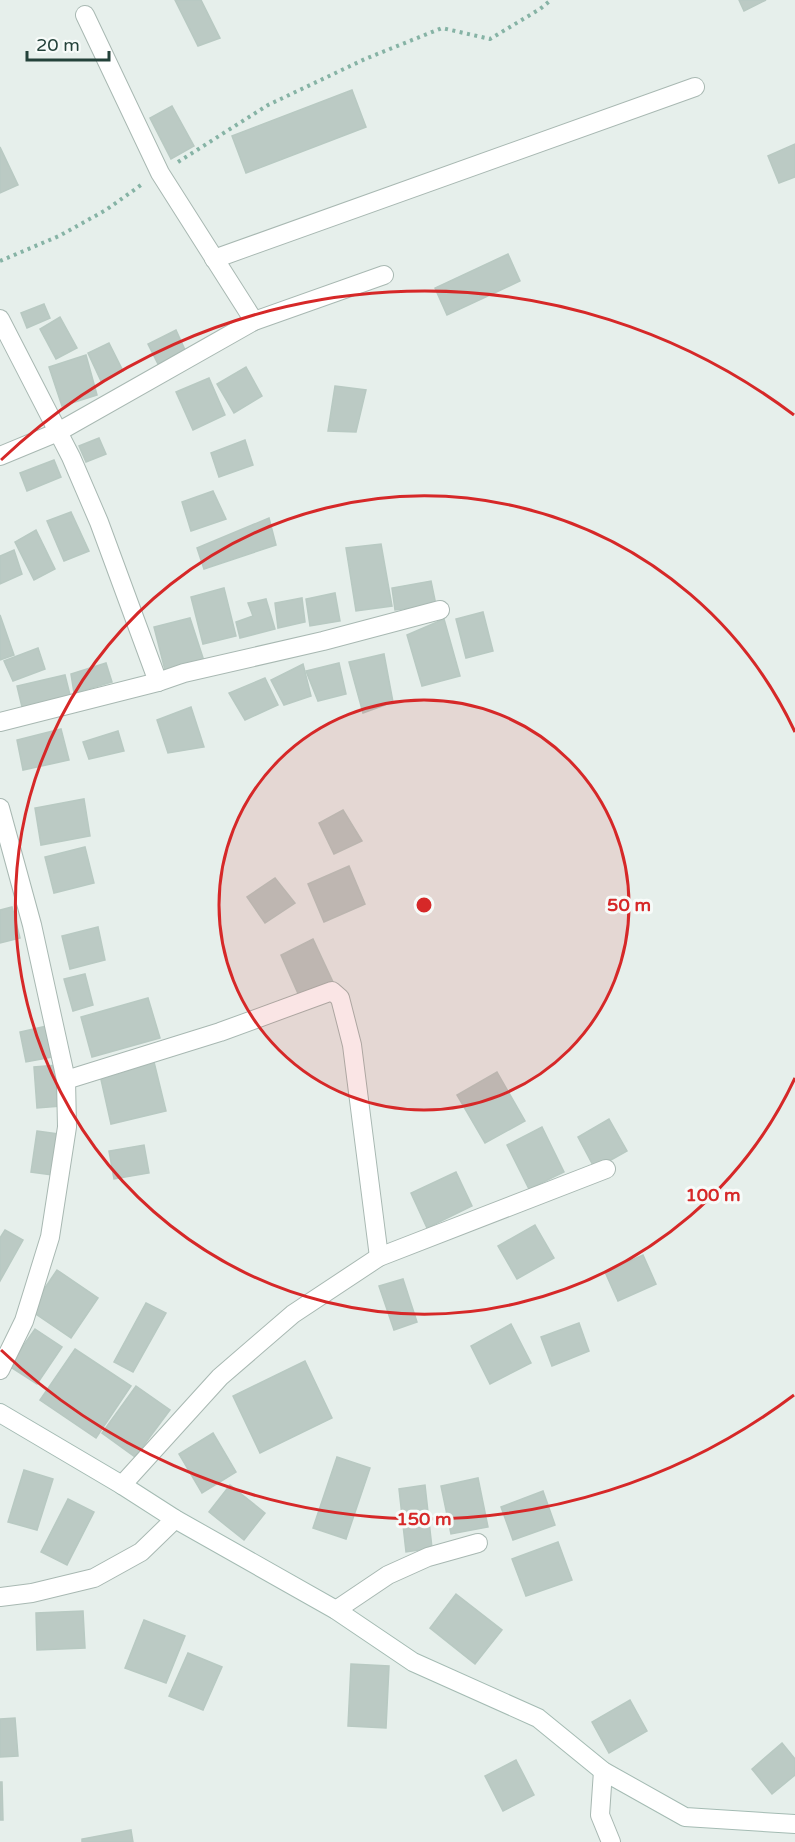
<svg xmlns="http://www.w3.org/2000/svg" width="795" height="1842" viewBox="0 0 795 1842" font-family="'Varela Round',sans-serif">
<rect width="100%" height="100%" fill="#e6efeb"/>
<!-- building -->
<g fill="#bbcac4" stroke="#b8c9c2" stroke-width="1.5">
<path d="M175 0H201L220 38 198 46Z"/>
<path d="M739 0H766L744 11Z"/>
<path d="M352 90 366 127 246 173 232 136Z"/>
<path d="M172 106 194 146 171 159 150 118Z"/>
<path d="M795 144V177L779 183 768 156Z"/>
<path d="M0 147 18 185 0 193Z"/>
<path d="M508 254 520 281 447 315 435 288Z"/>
<path d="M44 304 50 318 27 328 21 313Z"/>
<path d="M60 317 77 348 56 359 40 329Z"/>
<path d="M176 330 186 352 158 364 148 344Z"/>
<path d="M109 343 123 371 101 381 88 353Z"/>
<path d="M86 355 97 395 62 406 49 367Z"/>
<path d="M246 367 262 396 234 413 217 384Z"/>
<path d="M209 378 225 415 193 430 176 392Z"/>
<path d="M335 386 366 390 356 432 328 431Z"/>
<path d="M99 438 106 454 86 462 79 446Z"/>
<path d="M245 440 253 465 219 477 211 453Z"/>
<path d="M54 460 61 477 27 491 20 473Z"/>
<path d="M213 491 226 519 191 531 182 502Z"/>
<path d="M71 512 89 551 64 561 47 521Z"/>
<path d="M269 518 276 545 204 569 197 548Z"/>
<path d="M36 530 55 569 34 580 15 542Z"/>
<path d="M381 544 392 606 356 611 346 548Z"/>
<path d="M14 550 22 574 0 584V556Z"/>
<path d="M431 581 436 605 395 610 392 588Z"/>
<path d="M224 588 236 636 203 644 191 597Z"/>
<path d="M335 593 340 621 310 626 306 599Z"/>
<path d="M302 598 305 622 278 628 275 603Z"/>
<path d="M266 599 275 629 240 638 236 622 253 616 248 603Z"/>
<path d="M483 612 493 651 466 658 456 619Z"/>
<path d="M0 615 14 655 0 660Z"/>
<path d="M190 618 204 661 165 670 154 627Z"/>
<path d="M444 619 460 676 422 686 407 635Z"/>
<path d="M38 648 45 669 13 681 4 661Z"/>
<path d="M384 654 393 702 363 713 349 662Z"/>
<path d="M106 663 112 682 74 693 71 674Z"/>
<path d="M339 663 346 694 318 701 306 671Z"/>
<path d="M303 664 311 696 284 705 271 680Z"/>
<path d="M65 675 71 699 23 711 17 686Z"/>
<path d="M265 678 278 705 245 720 229 693Z"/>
<path d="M191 707 204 747 168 753 157 720Z"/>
<path d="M61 729 69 760 23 770 17 740Z"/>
<path d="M118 731 124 751 89 759 83 742Z"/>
<path d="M84 799 90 836 41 845 35 808Z"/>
<path d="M343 810 362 841 334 854 319 823Z"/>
<path d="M85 847 94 883 54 893 45 857Z"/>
<path d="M349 866 365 904 324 922 308 884Z"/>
<path d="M275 878 295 903 265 923 247 897Z"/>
<path d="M12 907 20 938 0 943V910Z"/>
<path d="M98 927 105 960 70 969 62 936Z"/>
<path d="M313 939 334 984 300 998 281 955Z"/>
<path d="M85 974 93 1005 73 1011 64 979Z"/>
<path d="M148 998 160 1038 92 1057 81 1017Z"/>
<path d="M47 1026 53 1057 26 1062 20 1032Z"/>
<path d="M154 1062 166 1111 111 1124 100 1075Z"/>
<path d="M58 1065 61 1106 37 1108 34 1067Z"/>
<path d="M497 1072 525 1121 485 1143 457 1095Z"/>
<path d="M609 1119 627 1151 595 1169 578 1137Z"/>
<path d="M542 1127 564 1172 529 1189 507 1145Z"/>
<path d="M37 1131 58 1134 52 1175 31 1172Z"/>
<path d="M144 1145 149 1173 114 1179 109 1151Z"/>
<path d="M456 1172 472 1206 427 1228 411 1193Z"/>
<path d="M535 1225 554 1258 517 1279 498 1246Z"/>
<path d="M5 1230 23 1240 0 1281V1238Z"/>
<path d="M643 1255 656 1284 618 1301 605 1272Z"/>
<path d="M57 1270 98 1298 71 1338 30 1310Z"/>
<path d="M403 1279 417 1322 394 1330 379 1286Z"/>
<path d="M146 1303 166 1313 133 1372 114 1362Z"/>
<path d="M579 1323 589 1351 552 1366 541 1337Z"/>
<path d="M511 1324 531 1363 490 1384 471 1346Z"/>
<path d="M35 1329 62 1347 37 1384 9 1366Z"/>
<path d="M75 1349 131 1386 96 1438 40 1400Z"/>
<path d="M305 1361 332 1418 260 1453 233 1396Z"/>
<path d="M136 1386 170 1410 135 1457 102 1433Z"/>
<path d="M213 1433 236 1472 202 1493 179 1454Z"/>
<path d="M337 1457 370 1468 346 1539 313 1528Z"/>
<path d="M24 1470 53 1479 37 1530 8 1522Z"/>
<path d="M478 1478 488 1527 451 1534 441 1486Z"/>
<path d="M230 1485 265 1513 244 1540 209 1512Z"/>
<path d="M425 1485 432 1548 406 1552 399 1489Z"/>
<path d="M543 1491 555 1525 513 1540 501 1507Z"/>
<path d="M68 1499 94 1512 67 1565 41 1552Z"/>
<path d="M558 1542 572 1580 526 1596 512 1559Z"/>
<path d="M456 1594 502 1630 475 1664 430 1628Z"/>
<path d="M83 1611 85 1648 37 1650 36 1613Z"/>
<path d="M144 1620 185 1636 166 1683 125 1668Z"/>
<path d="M188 1653 222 1667 203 1710 169 1696Z"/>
<path d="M351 1664 389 1666 386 1728 348 1726Z"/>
<path d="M630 1700 647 1731 609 1753 592 1722Z"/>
<path d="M15 1718 18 1756 0 1757V1719Z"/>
<path d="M782 1743 795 1759V1775L772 1794 752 1769Z"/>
<path d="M516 1760 534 1795 503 1811 485 1776Z"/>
<path d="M0 1782H2L3 1820H0Z"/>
<path d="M131 1830 133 1842H82V1839Z"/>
</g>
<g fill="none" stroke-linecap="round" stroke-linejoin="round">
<defs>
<g id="street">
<path d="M85 15 160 173 254 321"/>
<path d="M214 259 695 87"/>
<path d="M0 319 71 457 99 522 158 682"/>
<path d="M0 456 58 432 254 321 384 275"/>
<path d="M0 722 158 682 184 673 323 641 440 610"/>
<path d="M0 808 32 925 66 1080 67 1127 50 1237 24 1321 0 1370"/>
<path d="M66 1080 220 1032 332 991 340 998 352 1045 379 1257"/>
<path d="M122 1485 220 1377 293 1314 379 1257 606 1169"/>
<path d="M0 1597 32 1593 94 1578 141 1552 175 1519"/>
<path d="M336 1610 388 1575 428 1557 478 1543"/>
<path d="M603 1771 600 1815 611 1842"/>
</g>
<path id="secondary" d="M0 1413 122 1485 175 1519 336 1610 413 1662 538 1718 603 1771 685 1817 795 1824"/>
</defs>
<!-- street casing -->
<use href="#street" stroke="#a8b8b2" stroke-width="20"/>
<!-- secondary casing -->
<use href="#secondary" stroke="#a4bbb3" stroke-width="20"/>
<!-- path -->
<g stroke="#86b3a5" stroke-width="4" stroke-dasharray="3 4.5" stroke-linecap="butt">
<path d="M178 162 268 105 365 59 442 28 490 39 540 9 551 0"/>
<path d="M0 261 59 236 106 210 141 185"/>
</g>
<!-- street -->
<use href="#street" stroke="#fff" stroke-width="18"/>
<!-- secondary -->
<use href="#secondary" stroke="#fff" stroke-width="18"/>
</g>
<!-- distance rings -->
<circle cx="424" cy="905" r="205" fill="#d62828" fill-opacity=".12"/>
<g fill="none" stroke="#d62828" stroke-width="3">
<circle cx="424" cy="905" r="205"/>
<path d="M795 1078A409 409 0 1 1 795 732"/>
<path d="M794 1395A614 614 0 0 1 1 1350M1 460A614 614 0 0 1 794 415"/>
</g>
<circle cx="424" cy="905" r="9" fill="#d62828" stroke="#f7fbf9" stroke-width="3"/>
<g font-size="18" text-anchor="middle" font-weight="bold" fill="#d62828" stroke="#f7fbf9" stroke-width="6" stroke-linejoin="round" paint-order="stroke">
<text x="629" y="911">50 m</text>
<text x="713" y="1201">100 m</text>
<text x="424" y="1525">150 m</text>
</g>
<!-- scale -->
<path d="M27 51v9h82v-9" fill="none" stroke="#24423a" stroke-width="3"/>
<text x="36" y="51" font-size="18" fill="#24423a" stroke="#f7fbf9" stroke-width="4.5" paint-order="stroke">20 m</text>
</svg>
